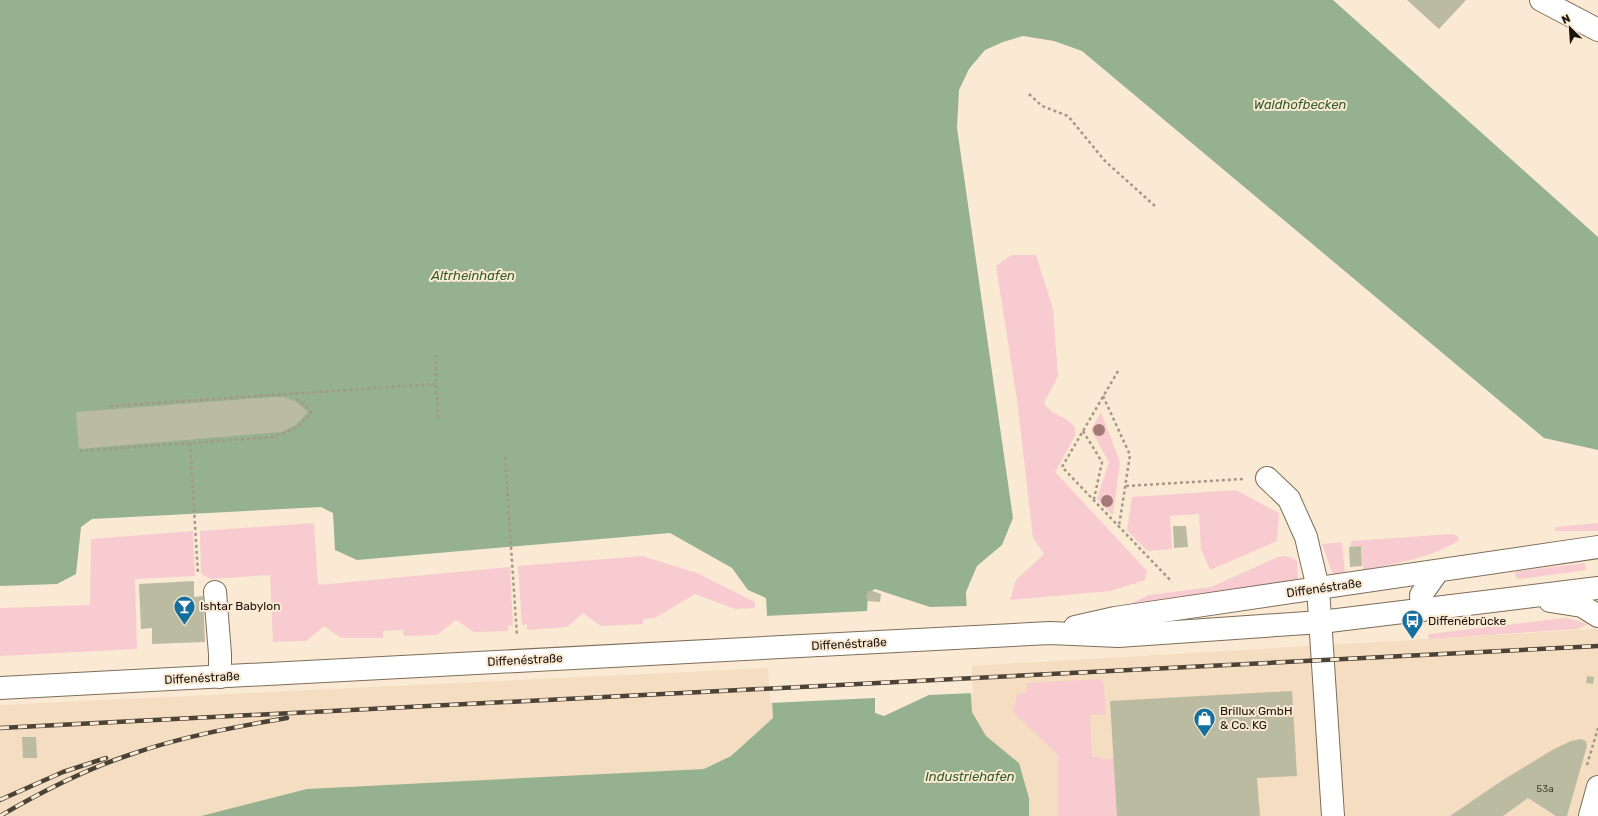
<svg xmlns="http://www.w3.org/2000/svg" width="1598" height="816" viewBox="0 0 1598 816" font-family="Rubik,sans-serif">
<rect width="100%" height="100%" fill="#fbead3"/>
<!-- built -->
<g fill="#f4ddc0">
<path d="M1598 629V816H1029V798L1019 763 986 736 972 712 969 666Z"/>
<path d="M771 668 773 718 731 756 704 769 307 789 201 816H0V705Z"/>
</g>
<!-- green -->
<g fill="#f7cbd0">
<path d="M1012 255H1036L1053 309 1058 376 1044 403C1051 415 1066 416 1075 427V436L1055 472 1147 571 1145 580 1111 591 1010 600 1016 580 1044 554 1033 538 1017 400 996 266Z"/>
<path d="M1101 412 1120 462 1113 515 1097 499 1109 462 1091 430Z"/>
<path d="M1236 490 1279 513 1277 541 1210 570 1201 549 1199 514 1170 516 1172 549 1147 551 1127 530 1132 497Z"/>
<path d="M314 523 318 585 510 567 513 626H508V631L474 632 456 620 437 635 404 636 403 630 383 631V638H341L324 626 306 641 273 642 270 575 210 579 201 573 200 531Z"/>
<path d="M1598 523V531H1555V527Z"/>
<path d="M193 531 195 576 135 579 137 649 0 656V608L90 605 91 539Z"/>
<path d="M1451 534 1456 535 1458 537 1459 540C1430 559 1396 563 1363 570L1361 546 1351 547V541Z"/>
<path d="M1342 542 1345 573 1333 575 1322 544Z"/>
<path d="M642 556 697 573 755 602V608L735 609 695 594 655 618 643 619V624L601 626 583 613 567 627 527 630V624L522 625 518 566Z"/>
<path d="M1285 556 1290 557 1297 561 1298 579 1296 582 1131 605 1132 603 1149 595 1211 587 1278 557Z"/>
<path d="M1585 563 1586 570 1520 579 1516 578 1515 575 1516 572 1519 571Z"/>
<path d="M1567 618 1588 624 1577 629 1429 639 1428 636 1429 634 1555 619Z"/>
<path d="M1100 679 1104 686 1106 714 1090 715 1092 757H1101V759L1114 758 1117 816H1058V755L1013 712 1017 694 1026 693 1027 683Z"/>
</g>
<!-- water -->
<path fill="#95b18f" d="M0 0H1333L1598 237V450L1544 438 1082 51 1054 41 1023 36 1003 42 985 50 969 69 959 90 957 128 1013 518 1002 545 977 566 966 592 969 666 972 712 986 736 1019 763 1029 798V816H201L307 789 704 769 731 756 773 718 766 598 748 590 732 568 670 533 357 560 335 550 333 513 321 507 92 519 81 527 76 574 57 584 0 586Z"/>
<!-- pier -->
<path fill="#fbead3" d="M875 589 930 607 969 606 973 693 929 695 884 716 875 713V698L770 703 765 616 867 611 868 593Z"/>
<!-- building -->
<g fill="#bbbba1">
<path d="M1407 0H1466L1439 29Z"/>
<path d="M272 397H284L295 401 308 412 296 425 281 432 79 449 76 412Z"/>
<path d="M1173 526H1186L1188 547 1174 548Z"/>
<path d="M1361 546 1362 566 1350 567 1349 547Z"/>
<path d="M194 581V597L203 596 205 642 152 644V628L141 629 139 584Z"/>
<path d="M870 590 881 594 880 602 867 601 866 595Z"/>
<path d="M1587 676 1594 677 1593 684 1586 683Z"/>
<path d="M1292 691 1297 776 1257 778 1260 816H1117L1110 701Z"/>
<path d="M22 737H36L37 758H23Z"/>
<path d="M1580 739 1586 741 1587 746 1567 816H1556L1528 798 1503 816H1450L1503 780 1554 749 1571 741Z"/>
</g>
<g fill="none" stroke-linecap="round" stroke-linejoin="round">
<defs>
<g id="minor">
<path d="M1541 0 1598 30"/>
<path d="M1267 478 1289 499 1306 537 1318 588 1333 816"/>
<path d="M215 592 220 654V677"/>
<path d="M1590 816 1598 787"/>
</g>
<g id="major">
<path d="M1550 601 1582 606 1598 616"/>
<path d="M1422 610 1421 595 1438 571"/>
<path d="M1075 627 1115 618 1598 547"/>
<path d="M0 688 1050 633 1118 636 1321 622 1598 588"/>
</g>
</defs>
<!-- minor casing -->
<use href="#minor" stroke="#7d6d59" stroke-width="24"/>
<!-- major casing -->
<use href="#major" stroke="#7d6d59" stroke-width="24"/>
<!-- path -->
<g stroke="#a49786" stroke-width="2.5" stroke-dasharray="3 3" stroke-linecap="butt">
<path d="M1029 94 1042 106 1068 116 1105 161 1156 207"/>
<path d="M435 355 438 418"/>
<path d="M1118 371 1062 467 1172 582"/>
<path d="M1103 396 1130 455 1119 526"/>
<path d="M110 406 436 384"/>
<path d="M1083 431 1102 462 1094 499"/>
<path d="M190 443 198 574"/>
<path d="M81 449V451L272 437C288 432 302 427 311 412L305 405 297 399V393"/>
<path d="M505 457 517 636"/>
<path d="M1126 486 1243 479"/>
<path d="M1587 765 1598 728"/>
</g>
<!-- minor -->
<use href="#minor" stroke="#fff" stroke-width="22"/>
<!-- major -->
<use href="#major" stroke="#fff" stroke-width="22"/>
<defs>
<g id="rail">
<path d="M0 728 1598 646"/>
<path d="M0 800 63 772 106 758"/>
<path d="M0 816C41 792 84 770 129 755 180 737 234 727 287 718"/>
</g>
</defs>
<!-- rail casing -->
<use href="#rail" stroke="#4c4338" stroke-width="4.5"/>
<!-- rail -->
<use href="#rail" stroke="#fbead3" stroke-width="3" stroke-dasharray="9" stroke-linecap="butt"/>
</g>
<!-- trees -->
<g fill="#a27a77">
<circle cx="1099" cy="430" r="6"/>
<circle cx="1107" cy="501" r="6"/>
</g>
<!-- icons -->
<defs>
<symbol id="bar-pin" viewBox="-11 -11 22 30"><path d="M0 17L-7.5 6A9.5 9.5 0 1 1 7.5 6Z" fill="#146f9e" stroke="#fbead3"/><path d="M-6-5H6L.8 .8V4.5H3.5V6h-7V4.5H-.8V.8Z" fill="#fff"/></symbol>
<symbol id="bus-pin" viewBox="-11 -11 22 30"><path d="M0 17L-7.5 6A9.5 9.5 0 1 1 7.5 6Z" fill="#146f9e" stroke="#fbead3"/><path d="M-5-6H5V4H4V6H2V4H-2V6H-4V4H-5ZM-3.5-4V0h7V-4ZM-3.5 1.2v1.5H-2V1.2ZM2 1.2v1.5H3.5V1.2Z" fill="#fff"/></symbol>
<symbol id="shop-pin" viewBox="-11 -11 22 30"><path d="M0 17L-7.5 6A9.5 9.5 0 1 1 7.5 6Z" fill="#146f9e" stroke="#fbead3"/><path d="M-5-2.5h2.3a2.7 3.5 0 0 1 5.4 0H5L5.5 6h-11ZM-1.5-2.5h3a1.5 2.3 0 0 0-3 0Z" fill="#fff"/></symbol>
</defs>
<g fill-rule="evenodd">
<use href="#bar-pin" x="172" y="594" width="25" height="34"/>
<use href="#bus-pin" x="1400" y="608" width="25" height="34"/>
<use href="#shop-pin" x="1192" y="706" width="25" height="34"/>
</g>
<g text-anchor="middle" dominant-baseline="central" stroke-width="4" stroke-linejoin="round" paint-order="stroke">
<!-- number labels -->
<g font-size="10" fill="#433e32">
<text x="1545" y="789">53a</text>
</g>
<!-- street labels -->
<g font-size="12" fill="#1b150d" stroke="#fbead3">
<text transform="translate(1324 588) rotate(-8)">Diffenéstraße</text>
<text transform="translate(849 644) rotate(-3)">Diffenéstraße</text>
<text transform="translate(525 660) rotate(-3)">Diffenéstraße</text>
<text transform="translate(202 678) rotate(-3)">Diffenéstraße</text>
</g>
<!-- poi labels -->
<g font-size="12" fill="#1b150d" stroke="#fbead3" text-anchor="start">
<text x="200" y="606">Ishtar Babylon</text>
<text x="1428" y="621">Diffenébrücke</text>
<text x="1220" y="711">Brillux GmbH<tspan x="1220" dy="14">&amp; Co. KG</tspan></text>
</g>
<!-- water labels -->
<g font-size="13" font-style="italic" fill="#325b2a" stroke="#fbead3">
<text x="1300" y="104">Waldhofbecken</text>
<text x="473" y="275">Altrheinhafen</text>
<text x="970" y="776">Industriehafen</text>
</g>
</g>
<!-- north arrow -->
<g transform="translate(1570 28) rotate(335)" stroke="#fbead3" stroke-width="3" paint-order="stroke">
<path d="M0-3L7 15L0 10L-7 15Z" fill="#1b150d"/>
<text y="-6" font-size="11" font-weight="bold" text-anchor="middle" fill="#1b150d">N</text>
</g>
</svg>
